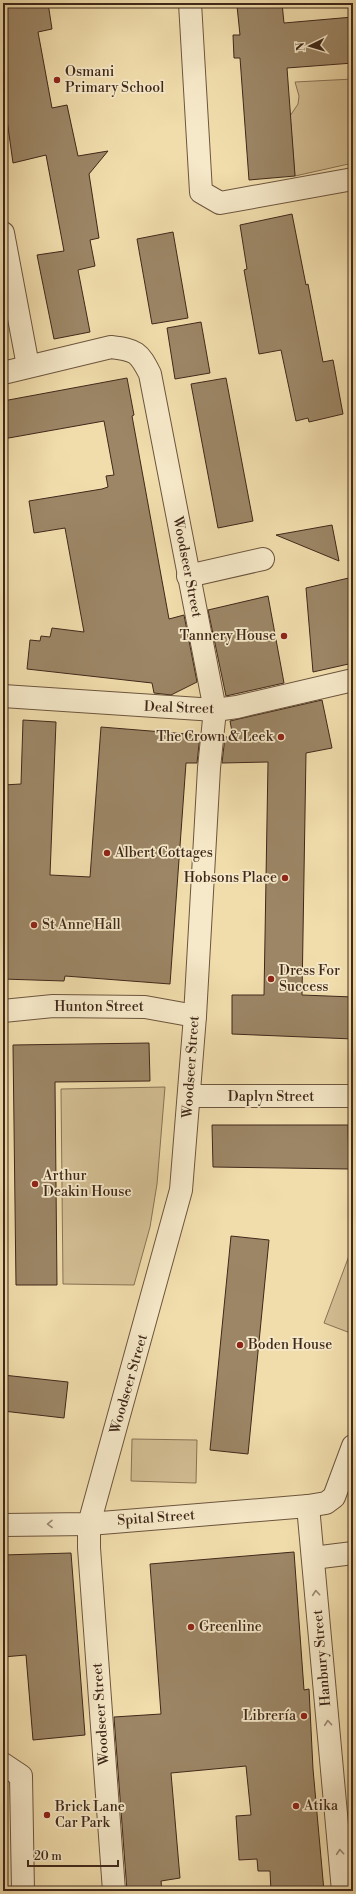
<svg xmlns="http://www.w3.org/2000/svg" width="356" height="1894" viewBox="0 0 356 1894" font-family="'Libre Bodoni',serif">
<rect width="100%" height="100%" fill="#f1ddac"/>
<filter id="stains"><feTurbulence type="fractalNoise" baseFrequency=".005" numOctaves="4"/><feColorMatrix values="0 0 0 0 .2 0 0 0 0 .09 0 0 0 0 .02 0 0 0 .5 -.17"/></filter>
<radialGradient id="worn" r=".72"><stop offset=".6" stop-color="#630" stop-opacity="0"/><stop offset="1" stop-color="#630" stop-opacity=".3"/></radialGradient>
<!-- green -->
<g fill="#d3be93" stroke="#897356">
<path d="M353 79V163L295 176 290 116 298 104 299 96 295 82Z"/>
<path d="M165 1087 157 1184 150 1227 134 1285 63 1284 61 1089Z"/>
<path d="M353 1245V1334L324 1323Z"/>
<path d="M132 1439 197 1440 196 1483 131 1481Z"/>
</g>
<!-- building -->
<g fill="#9c8666" stroke="#3f281a">
<path d="M3 3H48L52 29 38 32 52 108 67 105 78 156 108 151 89 174 99 238 90 240 95 266 78 270 90 332 54 339 37 255 64 251 46 155 13 163 7 120 3 121Z"/>
<path d="M244 3H282L284 23 353 17V63L287 68 295 176 249 180 240 58H234L233 35H240L237 6H244Z"/>
<path d="M292 214 306 285 308 284 323 362 333 360 343 414 309 422 308 418 296 421 281 350 259 354 244 270 247 269 240 225Z"/>
<path d="M173 232 188 318 152 324 137 239Z"/>
<path d="M201 322 210 373 175 379 167 328Z"/>
<path d="M127 378 134 415 132 416 169 619 184 615 197 682 171 695 154 693 152 683 27 669 30 640 40 641 41 636 50 637 52 628 84 632 65 528 34 533 29 501 102 489 108 487 106 476 114 475 104 421 3 439V401Z"/>
<path d="M226 378 253 521 218 528 191 384Z"/>
<path d="M332 525 339 561 276 535Z"/>
<path d="M353 577V663L313 672 306 588Z"/>
<path d="M268 596 284 683 226 696 208 610Z"/>
<path d="M322 700 332 748 306 753 302 995 353 997V1039L232 1034V995H264L268 762 222 763 225 737H233L230 721Z"/>
<path d="M23 720 56 722 50 875 90 877 101 727 200 735 197 763H186L170 984 65 976 64 981 3 979V785L21 784Z"/>
<path d="M149 1043 150 1081 55 1082 57 1285H16L13 1045Z"/>
<path d="M212 1125H348L349 1169 213 1167Z"/>
<path d="M231 1236 269 1240 248 1454 210 1450Z"/>
<path d="M3 1375 68 1382 64 1418 3 1411Z"/>
<path d="M294 1552 304 1690 309 1689 313 1769 324 1891H271L270 1871H258L257 1859 239 1860 236 1816 251 1815 246 1766 171 1773 180 1878 161 1881 162 1891H127L114 1717 161 1714 150 1564Z"/>
<path d="M71 1553 85 1735 33 1740 26 1655 3 1657V1555Z"/>
</g>
<g fill="none" stroke-linecap="round" stroke-linejoin="round">
<defs>
<g id="minor">
<path d="M190 3 201 192 220 203 353 179"/>
<path d="M3 233 28 366"/>
<path d="M3 373 111 347C136 350 139 352 150 374L215 710 209 768 195 1016 181 1190 89 1524V1548L114 1891"/>
<path d="M188 576 263 559"/>
<path d="M3 696 215 710 237 707 353 680"/>
<path d="M3 1011 53 1006 145 1007 195 1016"/>
<path d="M189 1096H353"/>
<path d="M308 1506 343 1891"/>
<path d="M3 1525 89 1524 308 1506 326 1503 334 1497 353 1446"/>
<path d="M313 1558 353 1553"/>
<path d="M3 1764 21 1776 23 1891"/>
</g>
</defs>
<!-- minor casing -->
<use href="#minor" stroke="#6c553e" stroke-width="24"/>
<!-- minor -->
<use href="#minor" stroke="#f6e9c9" stroke-width="22"/>
</g>
<!-- one-way arrows -->
<defs><path id="oneway-chevron" d="M-2-3.5L2.5 0L-2 3.5" fill="none" stroke-width="1.6" stroke-linecap="round" stroke-linejoin="round"/></defs>
<g stroke="#9a8872">
<use href="#oneway-chevron" transform="translate(50 1524) rotate(179)"/>
<use href="#oneway-chevron" transform="translate(316 1593) rotate(-95)"/>
<use href="#oneway-chevron" transform="translate(328 1723) rotate(-95)"/>
<use href="#oneway-chevron" transform="translate(340 1852) rotate(-95)"/>
</g>
<!-- markers -->
<g fill="#8f2418" stroke="#f6e9c9" stroke-width="1.5">
<circle cx="57" cy="80" r="4"/>
<circle cx="284" cy="636" r="4"/>
<circle cx="281" cy="737" r="4"/>
<circle cx="107" cy="853" r="4"/>
<circle cx="285" cy="878" r="4"/>
<circle cx="34" cy="925" r="4"/>
<circle cx="271" cy="979" r="4"/>
<circle cx="35" cy="1184" r="4"/>
<circle cx="240" cy="1345" r="4"/>
<circle cx="191" cy="1627" r="4"/>
<circle cx="304" cy="1716" r="4"/>
<circle cx="296" cy="1806" r="4"/>
<circle cx="47" cy="1815" r="4"/>
</g>
<g text-anchor="middle" dominant-baseline="central" stroke-width="3.5" stroke-linejoin="round" paint-order="stroke">
<!-- poi labels -->
<g font-size="14" fill="#3f281a" stroke="#f6e9c9" text-anchor="start">
<text x="65" y="72">Osmani<tspan x="65" dy="16">Primary School</tspan></text>
<text x="276" y="636" text-anchor="end">Tannery House</text>
<text x="273" y="737" text-anchor="end">The Crown &amp; Leek</text>
<text x="115" y="853">Albert Cottages</text>
<text x="277" y="878" text-anchor="end">Hobsons Place</text>
<text x="42" y="925">St Anne Hall</text>
<text x="279" y="971">Dress For<tspan x="279" dy="16">Success</tspan></text>
<text x="43" y="1176">Arthur<tspan x="43" dy="16">Deakin House</tspan></text>
<text x="248" y="1345">Boden House</text>
<text x="199" y="1627">Greenline</text>
<text x="296" y="1716" text-anchor="end">Librería</text>
<text x="304" y="1806">Atika</text>
<text x="55" y="1807">Brick Lane<tspan x="55" dy="16">Car Park</tspan></text>
</g>
<!-- street labels -->
<g font-size="14" fill="#3f281a" stroke="#f6e9c9">
<text transform="translate(187 567) rotate(79)">Woodseer Street</text>
<text transform="translate(179 708) rotate(2)">Deal Street</text>
<text x="99" y="1007">Hunton Street</text>
<text transform="translate(191 1067) rotate(-86)">Woodseer Street</text>
<text x="271" y="1097">Daplyn Street</text>
<text transform="translate(129 1384) rotate(-74)">Woodseer Street</text>
<text transform="translate(156 1518) rotate(-4)">Spital Street</text>
<text transform="translate(322 1658) rotate(-95)">Hanbury Street</text>
<text transform="translate(101 1714) rotate(-94)">Woodseer Street</text>
</g>
</g>
<!-- margin -->
<rect width="356" height="1894" fill="none" stroke="#f1ddac" stroke-width="16"/>
<rect x="4" y="4" width="348" height="1886" fill="none" stroke="#3f281a" stroke-width="2"/>
<rect x="8" y="8" width="340" height="1878" fill="none" stroke="#3f281a"/>
<!-- north arrow -->
<g transform="translate(310 46) rotate(265)" stroke="#f6e9c9" stroke-width="3" paint-order="stroke">
<path d="M0-3L7 15L0 10L-7 15Z" fill="#3f281a"/>
<text y="-6" font-size="11" font-weight="bold" text-anchor="middle" fill="#3f281a">N</text>
</g>
<!-- scale -->
<path d="M28 1860v6h90v-6" fill="none" stroke="#3f281a" stroke-width="2"/>
<text x="34" y="1860" font-size="12" fill="#3f281a" stroke="#f6e9c9" stroke-width="3" paint-order="stroke">20 m</text>
<rect width="100%" height="100%" filter="url(#stains)"/>
<rect width="100%" height="100%" fill="url(#worn)"/>
</svg>
